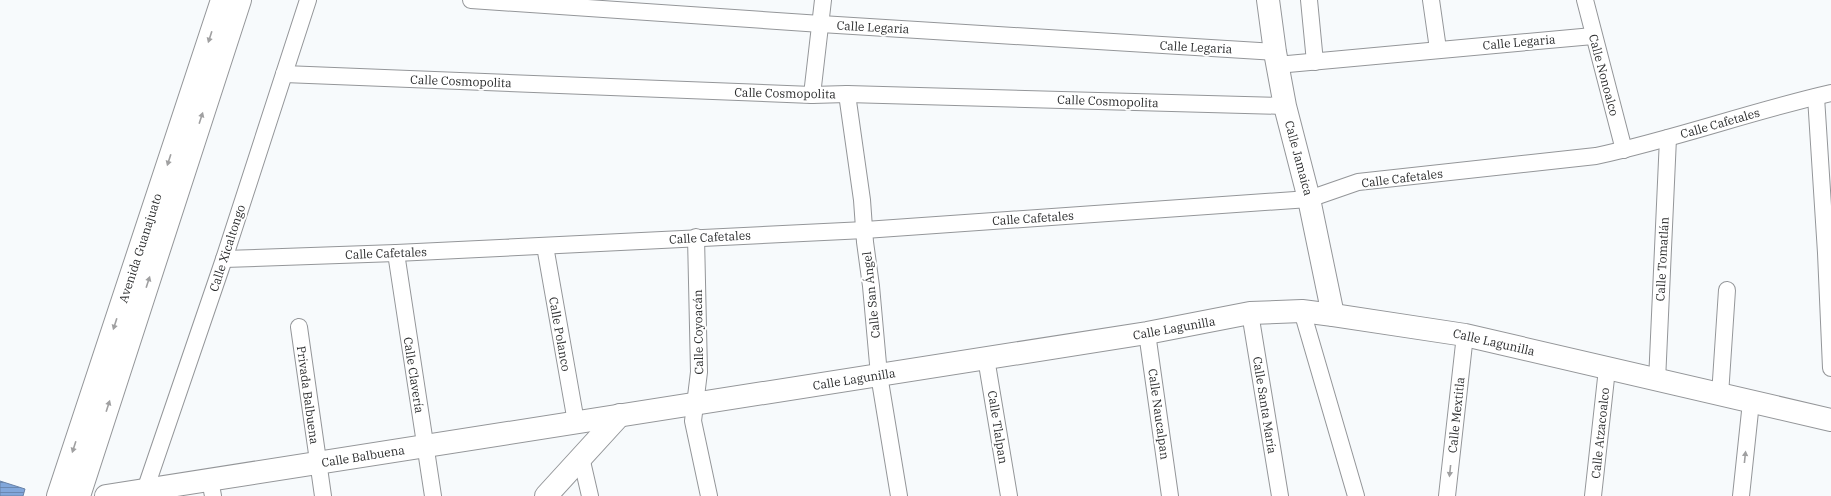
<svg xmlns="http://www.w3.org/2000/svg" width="1831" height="496" viewBox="0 0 1831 496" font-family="'IBM Plex Serif',serif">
<defs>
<pattern id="water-rules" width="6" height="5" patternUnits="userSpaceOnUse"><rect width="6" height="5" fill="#81a7db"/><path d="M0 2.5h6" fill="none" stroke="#6a88b2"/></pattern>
</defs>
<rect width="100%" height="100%" fill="#f7fafc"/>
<!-- water -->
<path fill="url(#water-rules)" stroke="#6882a7" d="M0 481 25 489 23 496H0Z"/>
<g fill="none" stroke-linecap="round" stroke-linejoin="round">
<defs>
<g id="street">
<path d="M471 0 821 24 1275 52"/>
<path d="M1309 0 1315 62"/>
<path d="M1431 0 1438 49"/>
<path d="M1585 0 1624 150"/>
<path d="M1277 65 1593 36"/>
<path d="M284 74 812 95 847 94 1285 106"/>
<path d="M847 94 862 200 865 242 871 286 879 375 899 496"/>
<path d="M812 95 823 0"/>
<path d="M1816 97 1826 253 1831 368"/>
<path d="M696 237 699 372 693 421 709 496"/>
<path d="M545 246 576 422"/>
<path d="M396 253 433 496"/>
<path d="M224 259 396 253 865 230 1309 199 1358 182 1596 156C1675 139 1752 111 1831 93"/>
<path d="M1302 311 1356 496"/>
<path d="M1250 313 1280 496"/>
<path d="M299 327 323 496"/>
<path d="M1147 333 1170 496"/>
<path d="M986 358 1009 496"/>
<path d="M1657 381 1668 138"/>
<path d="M1720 395 1727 290"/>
<path d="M581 457 590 496"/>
<path d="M210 480 213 496"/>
<path d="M143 496 224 259 308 0"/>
<path d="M1447 496 1465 335"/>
<path d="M1593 496 1607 369"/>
<path d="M1741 496 1751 402"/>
</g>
<g id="secondary">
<path d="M1268 0 1275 52 1285 106 1309 199 1333 315"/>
<path d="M58 496 222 0"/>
<path d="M79 496 240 0"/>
<path d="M106 496 1147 333 1250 313 1302 311 1333 315 1465 335 1831 420"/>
<path d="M546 496 620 415"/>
</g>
</defs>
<!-- street casing -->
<use href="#street" stroke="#949699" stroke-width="18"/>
<!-- secondary casing -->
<use href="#secondary" stroke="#949699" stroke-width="24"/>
<!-- street -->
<use href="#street" stroke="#fff" stroke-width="16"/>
<!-- secondary -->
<use href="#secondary" stroke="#fff" stroke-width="22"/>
</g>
<!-- one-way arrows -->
<defs><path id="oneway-solid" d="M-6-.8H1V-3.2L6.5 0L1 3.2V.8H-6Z"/></defs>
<g fill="#a0a0a1">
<use href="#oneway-solid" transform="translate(210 37) rotate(108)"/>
<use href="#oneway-solid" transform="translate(201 118) rotate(-72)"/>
<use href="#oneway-solid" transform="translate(169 160) rotate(108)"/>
<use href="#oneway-solid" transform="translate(148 282) rotate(-72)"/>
<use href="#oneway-solid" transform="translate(115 324) rotate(108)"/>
<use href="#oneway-solid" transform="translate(108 406) rotate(-72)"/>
<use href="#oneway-solid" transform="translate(74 447) rotate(108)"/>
<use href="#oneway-solid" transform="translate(1745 457) rotate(-84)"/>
<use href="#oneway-solid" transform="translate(1450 471) rotate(96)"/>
</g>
<g text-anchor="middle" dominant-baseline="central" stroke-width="4" stroke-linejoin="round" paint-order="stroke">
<!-- street labels -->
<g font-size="12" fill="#2c2d2e" stroke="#fff">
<text transform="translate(873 27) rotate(3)">Calle Legaria</text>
<text transform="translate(1519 42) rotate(-5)">Calle Legaria</text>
<text transform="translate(1196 47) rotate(3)">Calle Legaria</text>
<text transform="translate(1604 75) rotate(75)">Calle Nonoalco</text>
<text transform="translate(461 81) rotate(2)">Calle Cosmopolita</text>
<text transform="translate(785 93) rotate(1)">Calle Cosmopolita</text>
<text transform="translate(1108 101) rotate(2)">Calle Cosmopolita</text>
<text transform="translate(1720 123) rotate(-16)">Calle Cafetales</text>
<text transform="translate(1299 158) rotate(75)">Calle Jamaica</text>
<text transform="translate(1402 178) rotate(-7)">Calle Cafetales</text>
<text transform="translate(1033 218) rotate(-4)">Calle Cafetales</text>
<text transform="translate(710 237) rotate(-3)">Calle Cafetales</text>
<text transform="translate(140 248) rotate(-72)">Avenida Guanajuato</text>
<text transform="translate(227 248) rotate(-72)">Calle Xicaltongo</text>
<text transform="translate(386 253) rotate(-2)">Calle Cafetales</text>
<text transform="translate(1662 259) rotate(-87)">Calle Tomatlán</text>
<text transform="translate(871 295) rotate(-96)">Calle San Ángel</text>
<text transform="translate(1174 328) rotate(-10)">Calle Lagunilla</text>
<text transform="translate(698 332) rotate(-91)">Calle Coyoacán</text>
<text transform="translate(560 334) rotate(80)">Calle Polanco</text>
<text transform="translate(1494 342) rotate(13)">Calle Lagunilla</text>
<text transform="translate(414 375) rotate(81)">Calle Clavería</text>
<text transform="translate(854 379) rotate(-9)">Calle Lagunilla</text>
<text transform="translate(308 395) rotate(82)">Privada Balbuena</text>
<text transform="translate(1265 405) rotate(81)">Calle Santa María</text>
<text transform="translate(1159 414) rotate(82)">Calle Naucalpan</text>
<text transform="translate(1456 415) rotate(-84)">Calle Mextitla</text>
<text transform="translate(998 427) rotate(81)">Calle Tlalpan</text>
<text transform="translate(1600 433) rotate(-84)">Calle Atzacoalco</text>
<text transform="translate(363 456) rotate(-9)">Calle Balbuena</text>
</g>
</g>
</svg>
